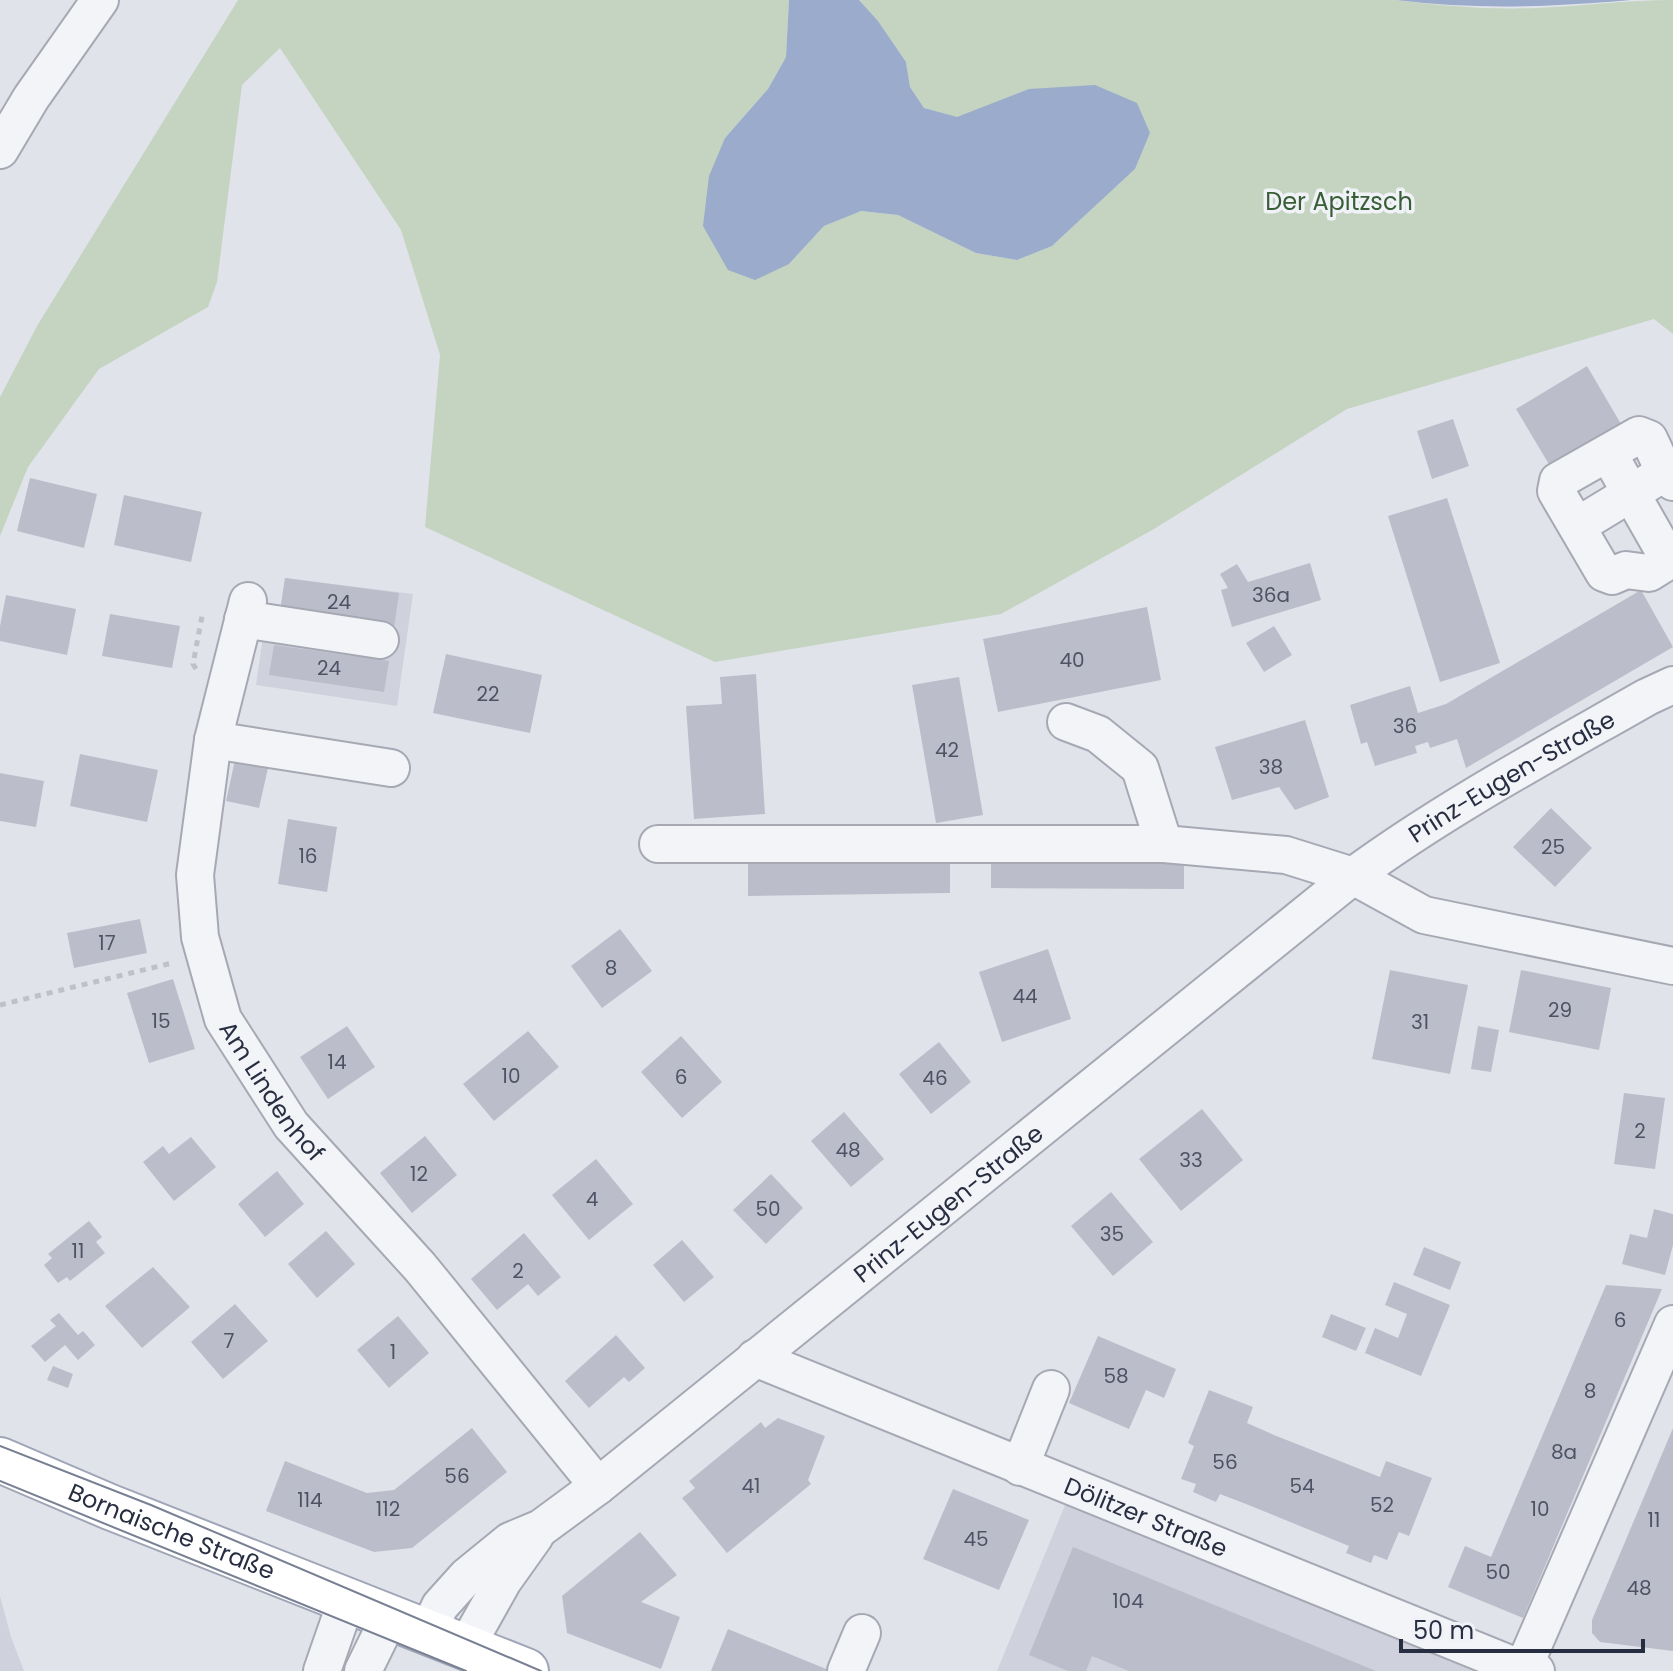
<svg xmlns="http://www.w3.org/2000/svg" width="1673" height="1671" viewBox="0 0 1673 1671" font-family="Poppins,sans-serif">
<rect width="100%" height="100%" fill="#e1e3ea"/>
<!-- built -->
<g fill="#cfd2dc">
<path d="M285 578 413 594 397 706 256 685 267 609 280 611Z"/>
<path d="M1072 1488 1522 1671H997Z"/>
<path d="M0 1596 11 1637 24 1671H0Z"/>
</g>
<!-- green -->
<path fill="#c4d4c1" d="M238 0H789L786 57 768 89 725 138 789 264 824 226 860 211 898 215 976 253 1017 260 1052 246 1135 169 1150 133 1029 89 957 118 924 108 910 87 906 62 878 21 859 0H1396C1442 6 1490 10 1537 8 1583 6 1627 0 1673 0V334L1654 319 1347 409 1154 529 1001 614 715 662 425 527 440 355 401 230 280 48 242 85 217 282 208 307 99 369 28 467 0 536V397L37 326Z"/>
<!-- water -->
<g fill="#9aabcb">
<path d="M789 0H859L878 21 906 62 910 87 924 108 957 117 1029 89 1095 85 1137 103 1150 133 1135 169 1052 246 1017 260 976 253 898 215 861 211 824 226 789 264 755 280 728 270 703 226 709 176 725 138 768 89 786 57Z"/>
<path d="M1396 0H1631C1548 7 1479 10 1396 0Z"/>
</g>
<!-- building -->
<g fill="#bbbeca">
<path d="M1587 366 1621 424 1550 466 1516 409Z"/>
<path d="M1453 419 1469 466 1432 479 1417 431Z"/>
<path d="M30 478 97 494 84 548 17 531Z"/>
<path d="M124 495 202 512 191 562 114 545Z"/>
<path d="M1447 498 1500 663 1440 682 1388 516Z"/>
<path d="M1310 563 1321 600 1232 627 1221 590 1228 588 1220 574 1237 564 1248 582Z"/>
<path d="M285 578 399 593 394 628 280 611Z"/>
<path d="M1641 590 1673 647 1466 768 1457 739 1430 748 1428 742 1415 746 1417 753 1375 766 1367 742 1361 744 1350 705 1410 686 1418 713 1446 704Z"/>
<path d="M6 595 76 609 67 655 0 641V626Z"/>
<path d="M1147 607 1161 680 998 712 983 639Z"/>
<path d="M110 614 180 626 172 668 102 656Z"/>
<path d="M1274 626 1292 655 1264 672 1246 643Z"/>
<path d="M274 645 389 661 384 692 269 675Z"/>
<path d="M446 654 542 675 530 733 433 713Z"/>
<path d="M756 674 765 814 694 819 686 706 722 704 720 677Z"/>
<path d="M959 677 983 815 936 823 912 685Z"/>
<path d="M1305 720 1329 797 1295 810 1279 787 1232 800 1215 747Z"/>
<path d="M80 754 158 770 147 822 70 806Z"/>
<path d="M235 760 268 768 259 808 226 801Z"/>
<path d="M0 773 44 781 36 827 0 821Z"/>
<path d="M1551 808 1592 848 1555 887 1513 847Z"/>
<path d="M288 819 337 827 327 892 278 884Z"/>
<path d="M950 855V893L748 896V857Z"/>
<path d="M991 857 1184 858V889L991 888Z"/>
<path d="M140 919 147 953 74 968 67 933Z"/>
<path d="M620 929 652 971 602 1008 571 966Z"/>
<path d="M1048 949 1071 1019 1002 1042 979 972Z"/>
<path d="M1390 970 1468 985 1450 1074 1372 1059Z"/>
<path d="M1521 970 1611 988 1599 1050 1509 1032Z"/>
<path d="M173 979 195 1049 149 1063 127 993Z"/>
<path d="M347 1026 375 1067 328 1099 300 1057Z"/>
<path d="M1478 1026 1499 1030 1491 1072 1471 1069Z"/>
<path d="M528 1031 559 1067 494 1121 463 1084Z"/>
<path d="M681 1036 722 1082 682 1118 641 1072Z"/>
<path d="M939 1042 971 1082 931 1114 899 1074Z"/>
<path d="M1624 1093 1665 1098 1655 1169 1614 1164Z"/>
<path d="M1202 1109 1243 1160 1181 1211 1139 1159Z"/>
<path d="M844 1112 884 1159 851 1187 811 1141Z"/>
<path d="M425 1136 457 1175 412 1213 380 1173Z"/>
<path d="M191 1137 216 1167 174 1201 143 1162 163 1146 169 1154Z"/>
<path d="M596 1159 633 1204 589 1240 552 1195Z"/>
<path d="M277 1171 304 1204 265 1237 238 1204Z"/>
<path d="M771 1174 803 1208 766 1244 733 1210Z"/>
<path d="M1111 1192 1153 1242 1113 1276 1071 1226Z"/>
<path d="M1654 1209 1673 1214V1245L1665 1275 1622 1264 1630 1234 1647 1238Z"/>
<path d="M89 1221 102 1237 96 1242 105 1253 70 1281 67 1277 58 1283 44 1265 52 1258 48 1254Z"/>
<path d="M326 1231 355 1264 317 1298 288 1264Z"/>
<path d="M524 1233 561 1277 538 1296 528 1284 497 1310 471 1279Z"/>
<path d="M682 1240 714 1277 684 1302 653 1265Z"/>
<path d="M1424 1247 1461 1262 1450 1290 1413 1275Z"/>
<path d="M153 1267 190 1307 142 1348 105 1306Z"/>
<path d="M1394 1282 1450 1305 1421 1376 1365 1353 1375 1328 1398 1338 1407 1314 1385 1305Z"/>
<path d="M1606 1285 1662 1289 1523 1618 1448 1587 1465 1546 1491 1557Z"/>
<path d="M235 1304 268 1341 223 1379 191 1342Z"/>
<path d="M59 1313 78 1335 83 1331 95 1345 78 1360 65 1345 45 1362 31 1346 56 1326 50 1320Z"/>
<path d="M1331 1314 1366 1328 1356 1351 1322 1337Z"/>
<path d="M398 1316 429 1353 389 1388 357 1350Z"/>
<path d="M616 1335 645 1368 629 1382 624 1377 589 1408 565 1381Z"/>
<path d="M1098 1336 1176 1369 1164 1398 1146 1390 1129 1429 1069 1403Z"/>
<path d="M53 1366 73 1374 68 1388 47 1380Z"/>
<path d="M1209 1390 1253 1407 1247 1423 1274 1435 1380 1477 1386 1461 1432 1478 1409 1536 1399 1532 1387 1560 1374 1555 1371 1563 1346 1553 1349 1546 1246 1504 1220 1494 1216 1502 1193 1492 1196 1484 1181 1479 1194 1446 1188 1443Z"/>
<path d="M778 1418 825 1436 808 1480 811 1484 727 1553 682 1498 695 1488 689 1481 761 1422 765 1428Z"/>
<path d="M472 1428 507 1472 412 1548 374 1552 266 1511 285 1461 367 1493 394 1490Z"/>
<path d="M1673 1428V1651L1600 1642 1592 1633V1620Z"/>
<path d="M953 1489 1029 1520 999 1590 923 1559Z"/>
<path d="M640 1532 677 1575 641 1602 680 1617 661 1669 567 1633 562 1596Z"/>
<path d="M1073 1547 1376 1671H1129L1092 1656 1086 1671H1068L1029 1655Z"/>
<path d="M728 1629 831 1671H711Z"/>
</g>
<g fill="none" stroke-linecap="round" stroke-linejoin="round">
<defs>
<g id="minor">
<path d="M0 150 31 98 100 0"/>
<path d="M1608 453 1669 560"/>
<path d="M1673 482 1665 473 1649 439 1639 435 1558 481 1556 491 1604 573 1612 576 1626 570 1649 573 1673 558"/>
<path d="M1577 526 1651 481"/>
<path id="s1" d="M248 601 213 740 195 875 200 937 223 1019 291 1125 420 1267 598 1486"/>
<path d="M243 619 380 640"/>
<path d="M1066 722 1098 734 1140 768 1164 844"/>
<path d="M213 740 391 768"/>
<path d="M658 844H1164L1286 855 1353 876 1424 915 1673 966"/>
<path id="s2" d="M755 1358 1522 1669 1536 1671"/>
<path d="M1020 1467 1051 1389"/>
<path id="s3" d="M428 1631 440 1606 467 1576 510 1541 541 1528 598 1486 1353 876C1446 808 1547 754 1647 697L1673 685"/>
<path d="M466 1647 503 1581 535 1536"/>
<path d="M322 1671 347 1599"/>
<path d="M363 1671 390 1616"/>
<path d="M846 1671 862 1633"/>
<path d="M1522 1671 1673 1324"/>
</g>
<g id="major">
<path id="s4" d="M0 1460 110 1507 526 1671"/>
</g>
</defs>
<!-- minor casing -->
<use href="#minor" stroke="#a6a9b4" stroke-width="40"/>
<!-- major casing -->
<use href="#major" stroke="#9fa5b6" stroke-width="48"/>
<!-- path -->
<g stroke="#bec1c9" stroke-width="5" stroke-dasharray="6 6" stroke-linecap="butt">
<path d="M196 669 193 664 203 611"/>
<path d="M0 1005 172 963"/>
</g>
<!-- minor -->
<use href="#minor" stroke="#f3f4f8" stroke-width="36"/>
<!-- major -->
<use href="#major" stroke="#fff" stroke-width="44"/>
<!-- tram -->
<g stroke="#798094" stroke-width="2">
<path d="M0 1446 151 1505 541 1671"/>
<path d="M0 1481 466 1671"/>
</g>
</g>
<g text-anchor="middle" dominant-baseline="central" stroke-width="7" stroke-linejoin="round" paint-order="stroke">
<!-- number labels -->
<g font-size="20" fill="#4d5264">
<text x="1271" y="595">36a</text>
<text x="339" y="602">24</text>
<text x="1072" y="660">40</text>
<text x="329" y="668">24</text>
<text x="488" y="694">22</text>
<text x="1405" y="726">36</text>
<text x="947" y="750">42</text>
<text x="1271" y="767">38</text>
<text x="1553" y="847">25</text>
<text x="308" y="856">16</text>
<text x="107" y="943">17</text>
<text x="611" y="968">8</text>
<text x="1025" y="996">44</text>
<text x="1560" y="1010">29</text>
<text x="161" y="1021">15</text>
<text x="1420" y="1022">31</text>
<text x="337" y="1062">14</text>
<text x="511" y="1076">10</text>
<text x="681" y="1077">6</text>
<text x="935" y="1078">46</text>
<text x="1640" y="1131">2</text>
<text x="848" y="1150">48</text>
<text x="1191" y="1160">33</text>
<text x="419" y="1174">12</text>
<text x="592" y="1199">4</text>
<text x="768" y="1209">50</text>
<text x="1112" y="1234">35</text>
<text x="78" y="1251">11</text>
<text x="518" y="1271">2</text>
<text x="1620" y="1320">6</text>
<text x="229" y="1341">7</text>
<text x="393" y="1352">1</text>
<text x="1116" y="1376">58</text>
<text x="1590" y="1391">8</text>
<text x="1564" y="1452">8a</text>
<text x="1225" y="1462">56</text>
<text x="457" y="1476">56</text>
<text x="751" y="1486">41</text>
<text x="1302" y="1486">54</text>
<text x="310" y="1500">114</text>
<text x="1382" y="1505">52</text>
<text x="388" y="1509">112</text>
<text x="1540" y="1509">10</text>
<text x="1654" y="1520">11</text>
<text x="976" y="1539">45</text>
<text x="1498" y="1572">50</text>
<text x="1639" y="1588">48</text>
<text x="1128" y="1601">104</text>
</g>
<!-- park labels -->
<g font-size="24" fill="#375e35" stroke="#f0f2f7">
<text x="1339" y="201">Der Apitzsch</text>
</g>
<!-- street labels -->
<g font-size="24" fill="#282e42" stroke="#f0f2f7">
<text stroke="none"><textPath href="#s3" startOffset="1386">Prinz-Eugen-Straße</textPath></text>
<text stroke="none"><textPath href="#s1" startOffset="514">Am Lindenhof</textPath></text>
<text stroke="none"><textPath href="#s3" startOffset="678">Prinz-Eugen-Straße</textPath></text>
<text stroke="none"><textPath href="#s2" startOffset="422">Dölitzer Straße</textPath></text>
<text stroke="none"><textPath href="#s4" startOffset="186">Bornaische Straße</textPath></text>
</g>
</g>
<!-- scale -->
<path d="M1401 1639v12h242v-12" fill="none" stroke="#282e42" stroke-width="4"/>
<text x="1413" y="1639" font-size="24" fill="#282e42" stroke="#f0f2f7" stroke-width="6" paint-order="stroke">50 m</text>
</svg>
